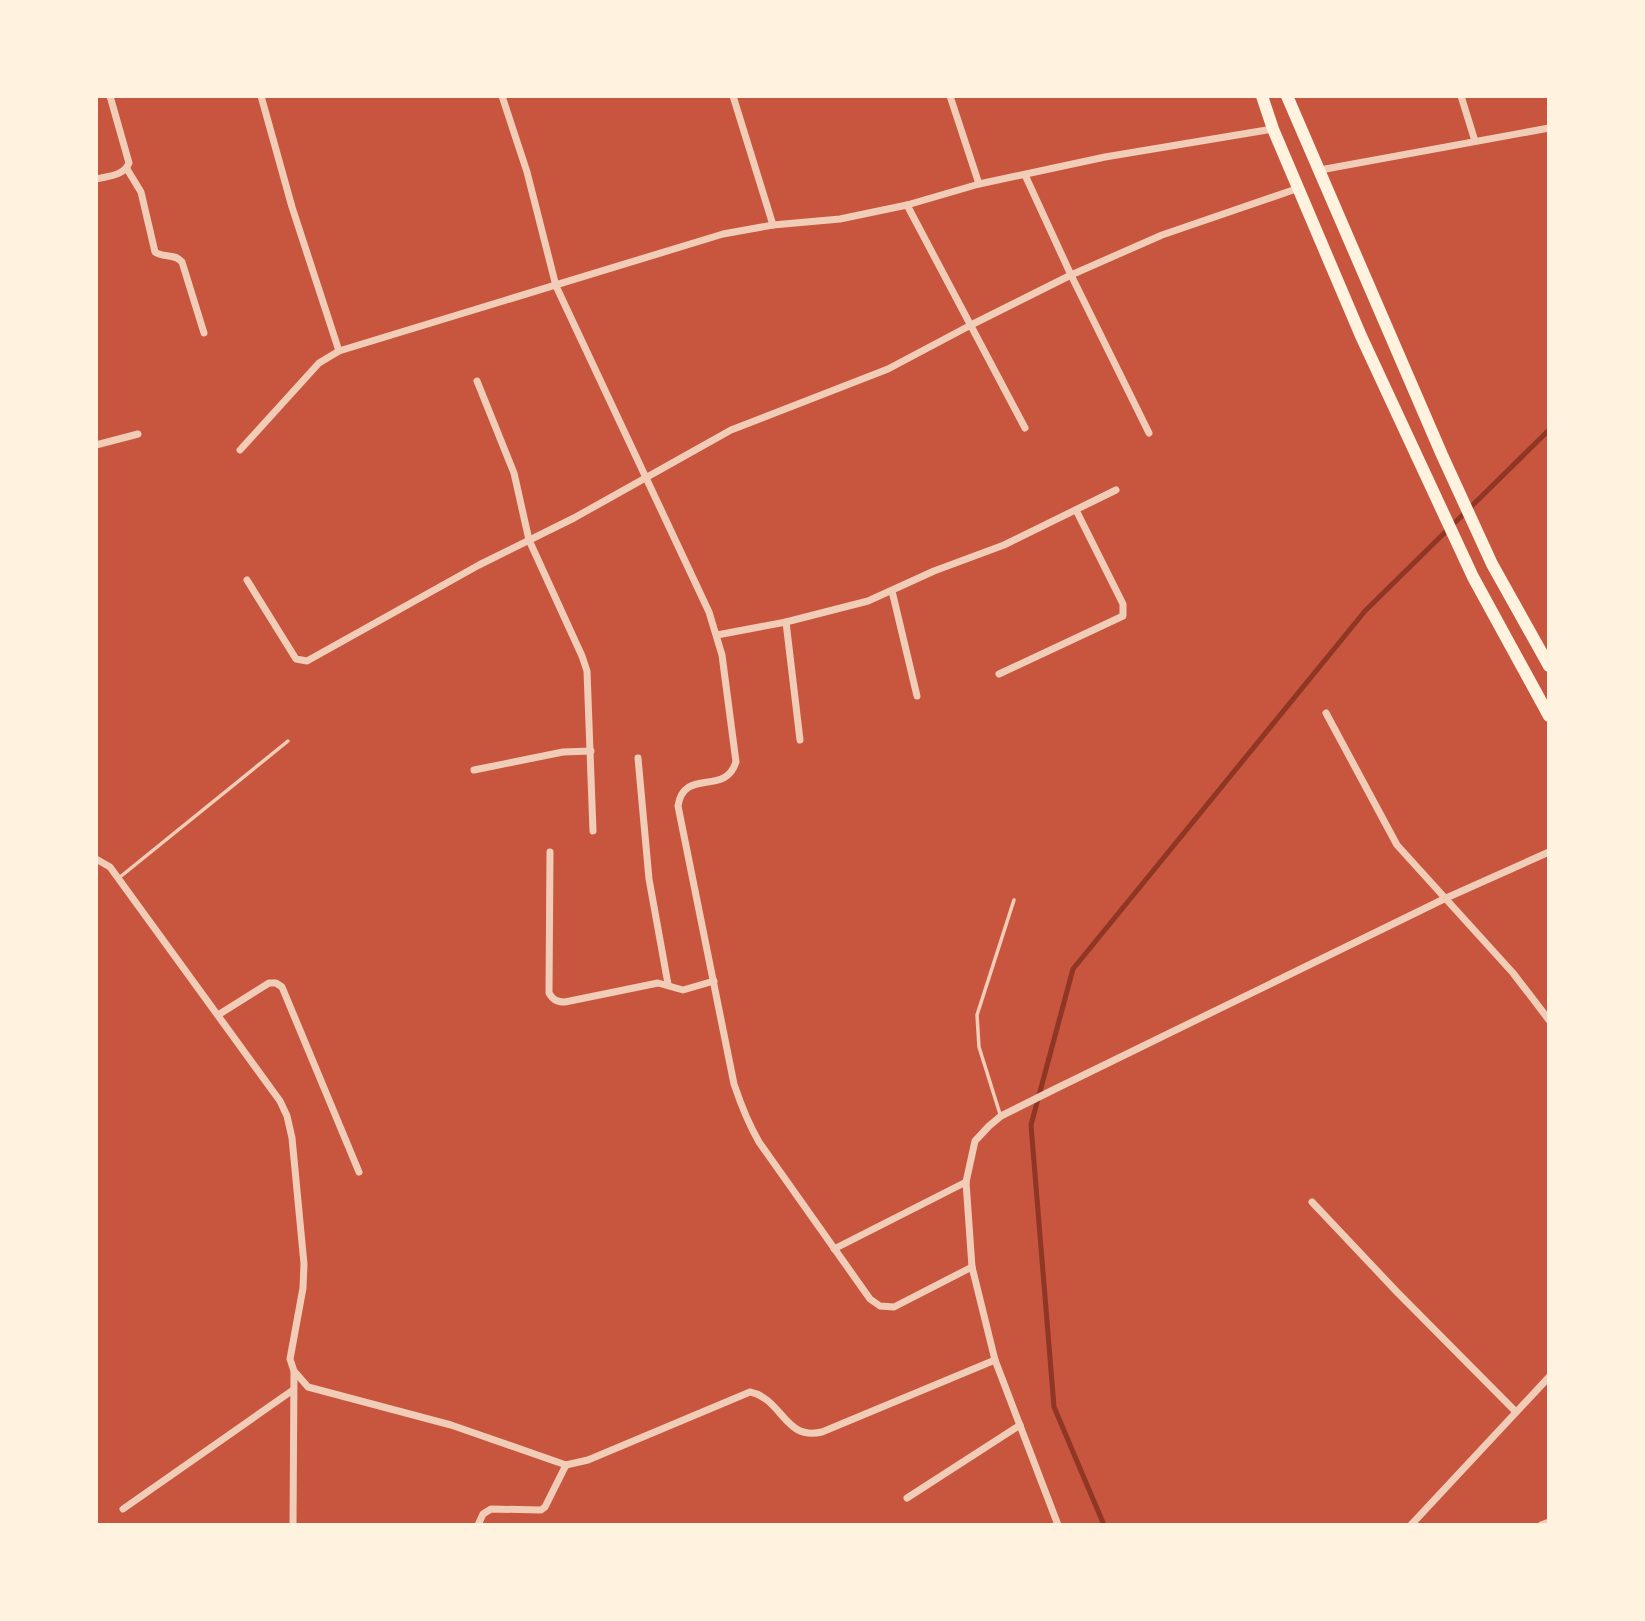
<svg xmlns="http://www.w3.org/2000/svg" width="1645" height="1621" viewBox="0 0 1645 1621" font-family="'Open Sans',sans-serif">
<rect width="100%" height="100%" fill="#c8553d"/>
<g fill="none" stroke-linecap="round" stroke-linejoin="round">
<!-- stream -->
<path stroke="#8f3625" stroke-width="5" d="M1104 1525 1054 1407 1031 1125 1073 969 1365 611 1549 430"/>
<!-- service -->
<g stroke="#f1ccb7" stroke-width="3.5">
<path d="M120 877 288 741"/>
<path d="M1000 1114 979 1047 977 1015 1014 900"/>
</g>
<!-- minor -->
<g stroke="#f1ccb7" stroke-width="7">
<path d="M261 96 292 207 339 351"/>
<path d="M502 96 527 172 556 286 709 612 722 655 736 762C725 797 684 767 678 806L734 1084C741 1105 748 1123 759 1142L870 1299 880 1306 894 1307 972 1267"/>
<path d="M733 96 773 225"/>
<path d="M950 96 979 184"/>
<path d="M1461 96 1475 141"/>
<path d="M127 169 141 192 155 252C163 258 175 253 182 262L204 333"/>
<path d="M1320 170 1549 128"/>
<path d="M1025 175 1071 275 1149 433"/>
<path d="M96 179C108 176 124 176 129 163L110 96"/>
<path d="M907 205 1025 428"/>
<path d="M477 381 514 473 529 540 582 656 587 671 593 831"/>
<path d="M96 445 138 434"/>
<path d="M240 450 319 363 339 351 723 234 773 225 840 219 907 205 979 184 1105 157 1273 129"/>
<path d="M247 580 296 659 307 661 479 565 574 518 731 430 888 369 971 325 1071 275 1162 235 1299 188"/>
<path d="M892 591 917 696"/>
<path d="M786 622 800 740"/>
<path d="M717 635 786 622 868 601 934 571 1004 545 1116 490"/>
<path d="M999 674 1123 616V604L1076 510"/>
<path d="M1326 713 1397 845 1513 973 1549 1020"/>
<path d="M638 758 649 879 668 984"/>
<path d="M474 770 563 752 591 751"/>
<path d="M550 852 549 993C553 1000 557 1002 565 1002L658 983 683 990 714 981"/>
<path d="M96 859 110 867 280 1101 287 1116 292 1138 304 1264 303 1288 290 1359 294 1371 308 1387 451 1425 566 1465 588 1460 750 1392C783 1399 784 1441 822 1432L995 1360"/>
<path d="M218 1015 269 983H276L282 987 359 1172"/>
<path d="M1312 1202 1397 1292 1516 1412"/>
<path d="M834 1249 966 1182"/>
<path d="M907 1498 1020 1425"/>
<path d="M123 1509 293 1390"/>
<path d="M293 1525 294 1372"/>
<path d="M478 1525 483 1514 491 1509 541 1510 545 1507 566 1465"/>
<path d="M1058 1525 995 1360 972 1267 966 1182 975 1141 989 1126 1001 1116 1053 1090 1444 899 1549 852"/>
<path d="M1411 1525 1549 1377"/>
<path d="M1541 1525 1549 1522"/>
</g>
<!-- primary -->
<g stroke="#fff3e0" stroke-width="12">
<path d="M1262 96 1273 129 1361 336 1473 577 1549 716"/>
<path d="M1287 96 1442 455 1492 564 1549 666"/>
</g>
</g>
<!-- border -->
<rect width="1645" height="1621" fill="none" stroke="#fff3e0" stroke-width="196"/>
</svg>
